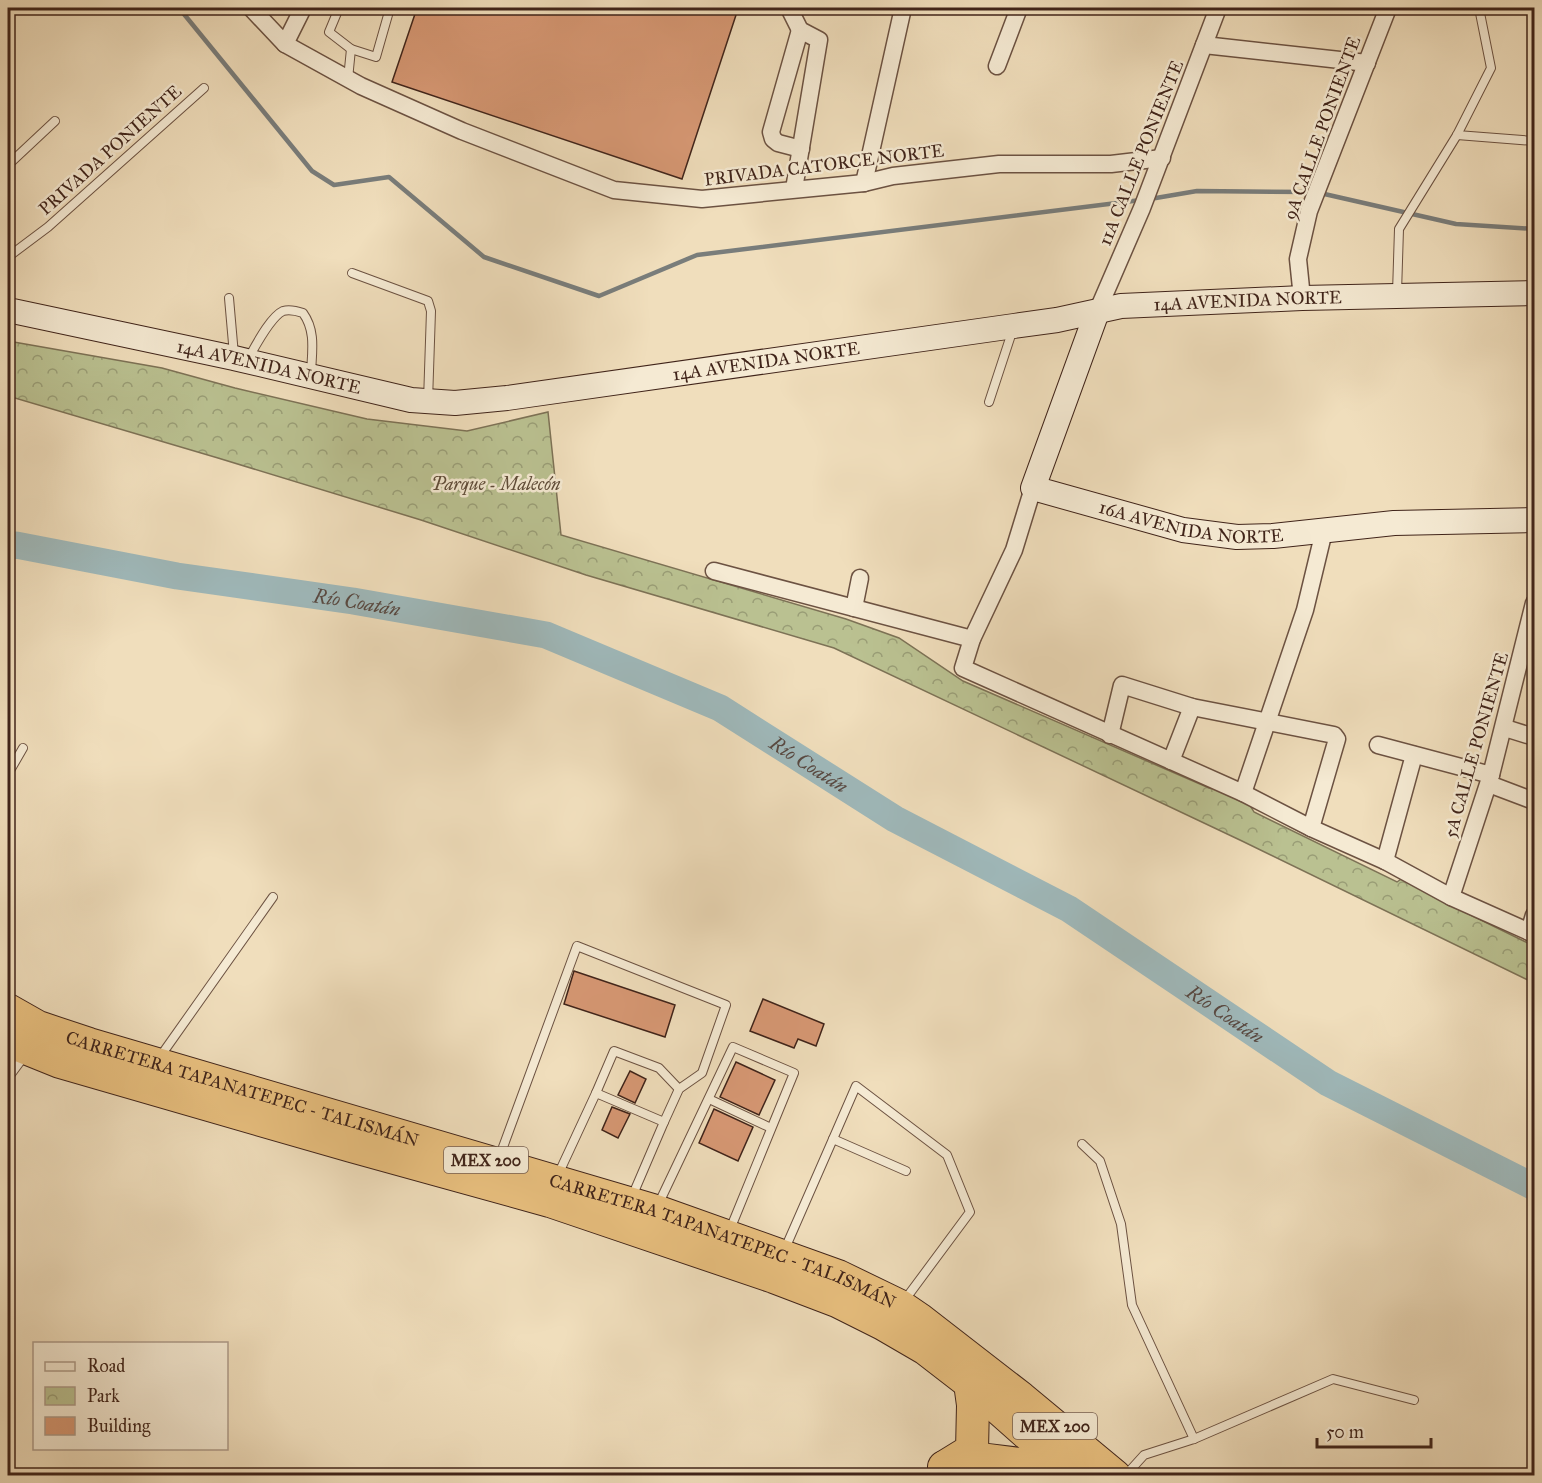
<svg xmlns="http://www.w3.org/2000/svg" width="1542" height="1483" viewBox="0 0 1542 1483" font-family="'IM FELL Great Primer',serif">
<defs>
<pattern id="park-crowns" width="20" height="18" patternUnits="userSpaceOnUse" patternTransform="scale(1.5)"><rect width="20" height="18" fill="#bac191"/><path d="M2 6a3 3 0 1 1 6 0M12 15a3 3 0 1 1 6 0" fill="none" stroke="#999d76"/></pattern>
</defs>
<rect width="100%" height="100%" fill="#f0debc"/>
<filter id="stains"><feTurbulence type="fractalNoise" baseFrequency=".00333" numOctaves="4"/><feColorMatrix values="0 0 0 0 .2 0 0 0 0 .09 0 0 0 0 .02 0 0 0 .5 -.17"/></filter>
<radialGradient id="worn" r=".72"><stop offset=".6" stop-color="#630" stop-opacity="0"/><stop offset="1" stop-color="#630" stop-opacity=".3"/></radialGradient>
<!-- park -->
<path fill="url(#park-crowns)" stroke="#7d7256" stroke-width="1.5" d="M8 341 162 368 235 388 367 419 467 431 548 412 561 535 846 619 899 638 963 681 1209 788C1233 785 1243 791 1254 812L1397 882 1407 875 1437 890 1436 898 1534 946V983L1242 841 834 648 586 575 421 520 218 458 8 396Z"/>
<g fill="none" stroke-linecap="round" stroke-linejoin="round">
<!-- stream -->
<g stroke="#797d7b" stroke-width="4.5">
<path d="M179 8 312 171 334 185 389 177 484 257 599 296 697 255 1141 200"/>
<path d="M1320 193 1456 224 1534 229"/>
<path d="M1150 199 1197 191 1311 192"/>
</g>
<!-- river -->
<path stroke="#9fb9bb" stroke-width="27" id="s1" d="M8 547 16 545 177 576 353 601 546 635 720 708 895 819 1069 909 1328 1083 1534 1187"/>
</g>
<!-- building -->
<g fill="#d79874" stroke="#40241a" stroke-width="1.5">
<path d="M417 8H724L737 12 682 179 392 82Z"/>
<path d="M574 971 675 1005 665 1037 564 1004Z"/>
<path d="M763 999 824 1024 816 1046 798 1039 794 1048 750 1031Z"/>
<path d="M736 1062 775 1080 759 1115 720 1097Z"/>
<path d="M630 1071 646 1079 635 1103 618 1095Z"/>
<path d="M612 1107 630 1114 618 1138 602 1130Z"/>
<path d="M714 1109 753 1127 738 1161 699 1143Z"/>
</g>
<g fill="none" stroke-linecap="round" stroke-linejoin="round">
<defs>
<g id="lane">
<path d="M339 8 329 32 351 49 376 57 390 8"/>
<path d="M348 79 351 49"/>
<path d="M1457 135 1534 141"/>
<path d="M8 165 55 121"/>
<path d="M8 254H12L48 227 204 88"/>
<path d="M352 273 428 301 431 311 428 401"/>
<path d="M1397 293 1399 229 1457 135 1491 68 1479 8"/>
<path d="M229 298 234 355"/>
<path d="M248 359C255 347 270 317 283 311 290 309 297 311 303 313 316 331 312 351 311 373"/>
<path d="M989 402 1013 329"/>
<path d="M8 774 23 748"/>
<path d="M161 1059 162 1054 273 897"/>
<path d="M8 1078 25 1055"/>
<path d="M596 1093 614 1051 659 1068 679 1089"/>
<path d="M709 1099 771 1128"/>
<path d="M833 1139 856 1086 947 1155 970 1212 904 1301"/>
<path d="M1082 1144 1100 1161 1121 1224 1132 1305 1194 1439"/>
<path d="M499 1158 577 946 726 1005 702 1073 679 1089 664 1122"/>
<path d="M557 1177 596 1093 664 1122 631 1199"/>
<path d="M658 1205 733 1047 794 1073 729 1232"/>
<path d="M784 1251 833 1139 906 1171"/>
<path d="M1125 1476 1144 1455 1194 1439 1333 1379 1414 1400"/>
</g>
<g id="street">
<path d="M251 8 285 44 361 86 462 131 614 190 702 199 864 183 893 176 999 164H1111L1162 158"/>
<path d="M789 8 800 30 819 40 794 189"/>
<path d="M800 30 771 132 773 139 778 143 801 149"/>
<path d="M285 44 303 8"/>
<path d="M1204 45 1367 63"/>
<path d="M997 66 1019 8"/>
<path d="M864 183 903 8"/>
<path d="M1302 298 1298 259 1309 211 1388 8"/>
<path d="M1097 312 1142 208 1218 8"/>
<path d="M1033 488 1014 550 972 639 963 668 1243 793 1311 828 1385 861 1451 897 1534 934"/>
<path d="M714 571 972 639"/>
<path d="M854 608 860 578"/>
<path d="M1505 728 1534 737"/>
<path d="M1110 735 1122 685 1192 707 1334 735 1337 739 1311 828"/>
<path d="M1378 745 1491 775"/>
<path d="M1171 761 1192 707"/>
<path d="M1489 784 1534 801"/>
<path d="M1243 793 1305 610 1324 531"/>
<path d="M1385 861 1414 755"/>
<path d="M1451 897 1491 775 1534 603"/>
<path d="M1529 932 1534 915"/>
</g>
<g id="secondary">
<path id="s2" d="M8 310 234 358 411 400 455 403 507 398 1014 326 1057 320 1121 306 1302 298 1534 293"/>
<path id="s3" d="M1097 312 1033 488 1183 530 1237 537 1273 536 1394 523 1534 520"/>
</g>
<g id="highway">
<path id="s4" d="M8 1010 38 1027 89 1044 656 1211 838 1276 900 1306 919 1319 1021 1398 1115 1476"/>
<path d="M8 1041 60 1062 351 1146 550 1201 774 1277 837 1301 883 1324 926 1349 970 1383 1075 1476"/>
<path d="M946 1466 972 1450 973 1405 970 1383"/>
<path d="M944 1467 980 1459 1028 1465 1046 1476"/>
</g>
</defs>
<!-- lane casing -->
<use href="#lane" stroke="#6c5242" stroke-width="10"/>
<!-- street casing -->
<use href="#street" stroke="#6c5242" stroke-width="19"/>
<!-- secondary casing -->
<use href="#secondary" stroke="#40241a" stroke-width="26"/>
<!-- highway casing -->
<use href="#highway" stroke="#40241a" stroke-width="34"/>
<!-- lane -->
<use href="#lane" stroke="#f5ead3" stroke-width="8"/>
<!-- street -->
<use href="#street" stroke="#f5ead3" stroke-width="16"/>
<!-- secondary -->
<use href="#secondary" stroke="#f5ead3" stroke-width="24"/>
<!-- highway -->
<use href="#highway" stroke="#e8bf7e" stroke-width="32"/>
</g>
<g text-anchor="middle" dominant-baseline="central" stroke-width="5" stroke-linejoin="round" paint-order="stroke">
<!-- shield labels -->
<g fill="#f5ead3" stroke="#765f52" stroke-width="1.5">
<rect x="444" y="1147" width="84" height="26" rx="4.5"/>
<rect x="1013" y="1413" width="84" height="26" rx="4.5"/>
</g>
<g font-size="16" font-weight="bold" fill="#40241a">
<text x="486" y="1160">MEX 200</text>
<text x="1055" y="1426">MEX 200</text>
</g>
<!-- street labels -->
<g font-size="18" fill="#40241a" stroke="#f5ead3">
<text transform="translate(1322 128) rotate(-70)">9A CALLE PONIENTE</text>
<text transform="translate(110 150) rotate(-42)">PRIVADA PONIENTE</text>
<text transform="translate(1141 153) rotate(-68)">11A CALLE PONIENTE</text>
<text transform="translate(824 165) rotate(-7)">PRIVADA CATORCE NORTE</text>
<text stroke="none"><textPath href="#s2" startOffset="1257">14A AVENIDA NORTE</textPath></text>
<text stroke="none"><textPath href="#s2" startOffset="771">14A AVENIDA NORTE</textPath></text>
<text stroke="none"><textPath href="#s2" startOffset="267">14A AVENIDA NORTE</textPath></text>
<text stroke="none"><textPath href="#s3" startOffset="350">16A AVENIDA NORTE</textPath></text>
<text transform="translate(1476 745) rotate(-74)">5A CALLE PONIENTE</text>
<text stroke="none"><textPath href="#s4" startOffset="248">CARRETERA TAPANATEPEC - TALISMÁN</textPath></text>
<text stroke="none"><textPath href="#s4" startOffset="752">CARRETERA TAPANATEPEC - TALISMÁN</textPath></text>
</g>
<!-- park labels -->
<g font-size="18" font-style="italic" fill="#5e4b38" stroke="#f5ead3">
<text x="496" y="484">Parque - Malecón</text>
</g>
<!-- water labels -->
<g font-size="20" font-style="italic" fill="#584942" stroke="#f5ead3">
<text stroke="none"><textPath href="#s1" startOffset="354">Río Coatán</textPath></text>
<text stroke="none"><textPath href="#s1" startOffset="840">Río Coatán</textPath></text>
<text stroke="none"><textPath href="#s1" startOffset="1326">Río Coatán</textPath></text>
</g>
</g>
<!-- margin -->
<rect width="1542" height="1483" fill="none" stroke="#f0debc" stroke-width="30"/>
<rect x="9" y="9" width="1524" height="1465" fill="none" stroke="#40241a" stroke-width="3"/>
<rect x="15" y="15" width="1512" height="1453" fill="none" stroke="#40241a" stroke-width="1.5"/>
<!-- legend -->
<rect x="33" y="1342" width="195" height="108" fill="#f5ead3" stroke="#ad9b89" stroke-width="1.5"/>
<rect x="45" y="1362" width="30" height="9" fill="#f5ead3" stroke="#ad9b89" stroke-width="1.5"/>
<text x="87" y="1372" font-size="18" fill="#40241a">Road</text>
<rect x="45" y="1387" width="30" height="18" fill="url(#park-crowns)" stroke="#ad9b89" stroke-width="1.5"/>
<text x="87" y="1402" font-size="18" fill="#40241a">Park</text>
<rect x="45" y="1417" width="30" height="18" fill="#d79874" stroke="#ad9b89" stroke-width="1.5"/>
<text x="87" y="1432" font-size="18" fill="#40241a">Building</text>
<!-- scale -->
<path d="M1317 1438v9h114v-9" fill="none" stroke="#40241a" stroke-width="3"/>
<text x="1326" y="1438" font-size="18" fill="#40241a" stroke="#f5ead3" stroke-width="4.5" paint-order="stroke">50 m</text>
<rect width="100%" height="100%" filter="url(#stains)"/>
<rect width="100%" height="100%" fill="url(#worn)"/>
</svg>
